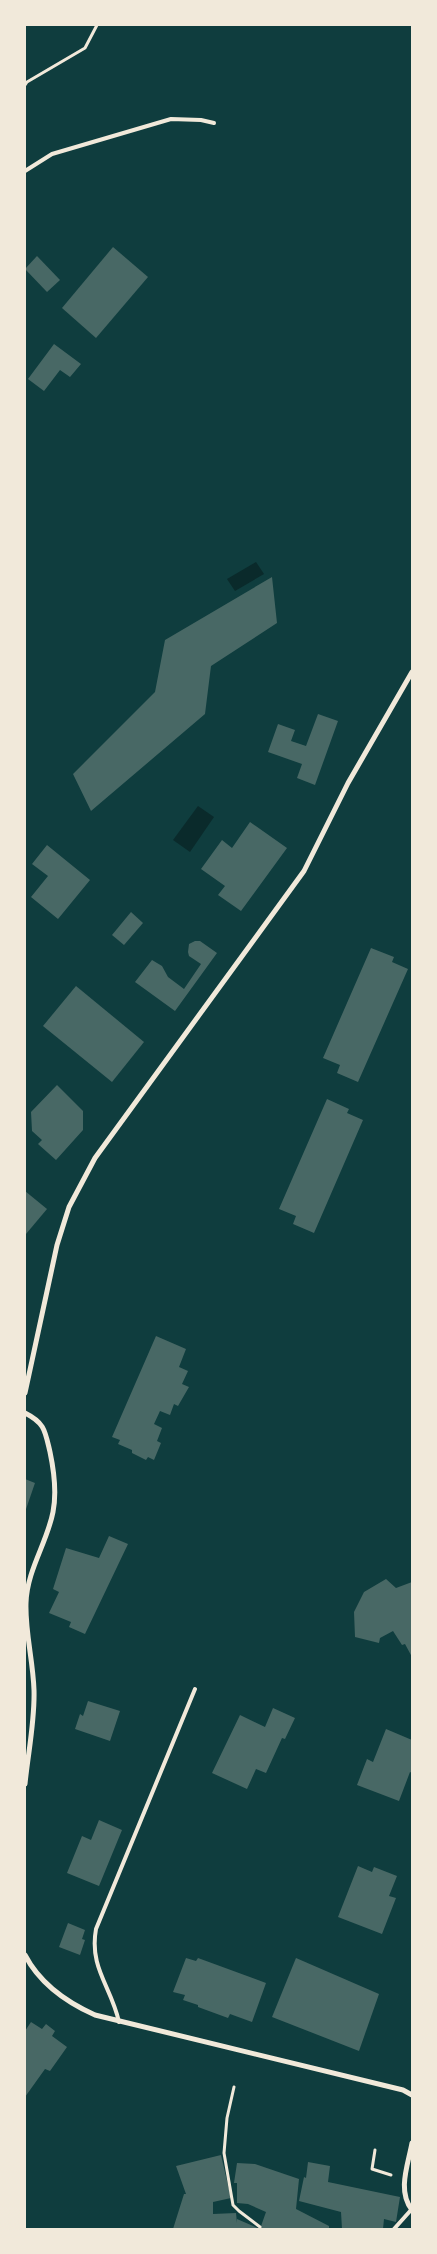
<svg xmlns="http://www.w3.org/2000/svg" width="437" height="2254" viewBox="0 0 437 2254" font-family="'Roboto Condensed',sans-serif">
<rect width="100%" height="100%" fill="#0f3d3e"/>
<!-- water -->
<g fill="#0a2a2b">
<path d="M256 562 264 574 235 591 227 579Z"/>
<path d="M198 806 214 817 190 852 173 840Z"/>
</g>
<!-- building -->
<g fill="#486865">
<path d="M113 247 148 277 96 338 62 308Z"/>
<path d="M37 256 60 280 47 292 25 269Z"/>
<path d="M54 344 81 364 70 377 60 370 44 391 28 379Z"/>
<path d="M272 577 277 623 211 666 205 714 91 811 73 774 155 692 165 640Z"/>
<path d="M318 714 338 721 315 785 297 778 302 764 268 752 278 724 295 730 291 741 306 746Z"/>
<path d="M250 822 287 848 241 911 218 895 225 886 201 869 222 840 232 848Z"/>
<path d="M47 845 90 880 58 919 31 897 48 876 32 864Z"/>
<path d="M131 912 143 923 124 945 112 935Z"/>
<path d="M195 941H200L217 953 175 1011 135 982 152 960 162 966 168 977 184 989 201 964 189 956 188 952 189 944Z"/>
<path d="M371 948 394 957 392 962 408 969 358 1082 337 1073 340 1065 323 1058Z"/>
<path d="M76 986 144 1042 112 1082 43 1026Z"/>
<path d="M57 1085 83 1111V1130L56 1160 38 1144 42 1140 32 1131 31 1112Z"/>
<path d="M327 1099 349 1109 347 1113 363 1120 314 1233 293 1224 296 1216 279 1209Z"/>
<path d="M25 1191 47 1209 26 1234 25 1233Z"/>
<path d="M156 1336 186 1349 179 1367 188 1371 182 1384 189 1387 178 1406 174 1404 170 1415 160 1411 154 1424 162 1428 157 1441 161 1443 154 1460 148 1457 146 1460 132 1453V1450L118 1444 120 1440 112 1437Z"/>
<path d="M25 1479 35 1483 25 1512Z"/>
<path d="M109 1536 128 1544 85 1634 69 1627 71 1622 49 1613 59 1592 53 1589 66 1548 99 1558Z"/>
<path d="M386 1579 396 1588 412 1582V1657L405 1644 402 1645 393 1631 380 1638 379 1643 355 1637 354 1612 364 1592Z"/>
<path d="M88 1701 120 1711 110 1741 75 1729 80 1714 83 1716Z"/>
<path d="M273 1708 295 1718 285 1739 282 1738 266 1773 256 1769 247 1789 212 1773 240 1715 265 1727Z"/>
<path d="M386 1729 412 1740V1773L410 1772 399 1801 357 1785 367 1759 373 1762Z"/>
<path d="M99 1820 122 1830 99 1886 67 1873 82 1836 91 1840Z"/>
<path d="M358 1866 372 1872 374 1867 397 1876 389 1896 396 1898 382 1934 338 1917Z"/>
<path d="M68 1923 85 1930 82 1939 85 1940 80 1955 59 1947Z"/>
<path d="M186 1958 196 1961 198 1958 266 1983 252 2022 230 2014 228 2018 198 2007V2005L183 2000 185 1995 173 1992Z"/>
<path d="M296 1958 379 1994 359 2051 272 2017Z"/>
<path d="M31 2022 42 2029 46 2024 55 2031 52 2036 67 2047 50 2071 45 2069 25 2097V2031Z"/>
<path d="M221 2155 231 2198 213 2202V2214L236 2213 237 2223V2219L260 2229 266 2212 248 2204 237 2203V2183H234L237 2163 255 2164 299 2179 296 2209 329 2226V2229H173L184 2194H186L176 2166Z"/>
<path d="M308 2162 330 2166 328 2182 400 2197 396 2222 384 2219 383 2229H342L341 2212 299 2201 304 2177 306 2178Z"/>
</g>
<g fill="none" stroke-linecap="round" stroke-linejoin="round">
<!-- path -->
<g stroke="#f1e9da" stroke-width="3">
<path d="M25 85 27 82 85 48 97 25"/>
<path d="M234 2087 227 2118 224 2153 233 2205 239 2211 260 2227"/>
<path d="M375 2150 372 2169 391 2175"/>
</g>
<!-- service -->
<g stroke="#f1e9da" stroke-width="4">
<path d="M25 171 52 154 171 119 201 120 214 123"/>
<path d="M119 2022C111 1986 89 1968 96 1929L195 1689"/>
<path d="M394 2229 411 2210"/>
</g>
<!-- minor -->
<g stroke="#f1e9da" stroke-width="5">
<path d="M25 1393 57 1245 69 1207 95 1158 304 871 348 783 412 672"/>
<path d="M25 1413C45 1423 45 1431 50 1452 54 1471 57 1492 53 1512 47 1543 27 1570 26 1603 25 1632 33 1660 34 1690 35 1721 28 1753 25 1784"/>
<path d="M25 1955C40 1984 66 2002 95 2015L403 2090 412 2095"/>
<path d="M412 2143C408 2165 397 2191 412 2210"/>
</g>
</g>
<!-- border -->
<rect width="437" height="2254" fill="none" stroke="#f1e9da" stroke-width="52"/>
</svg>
